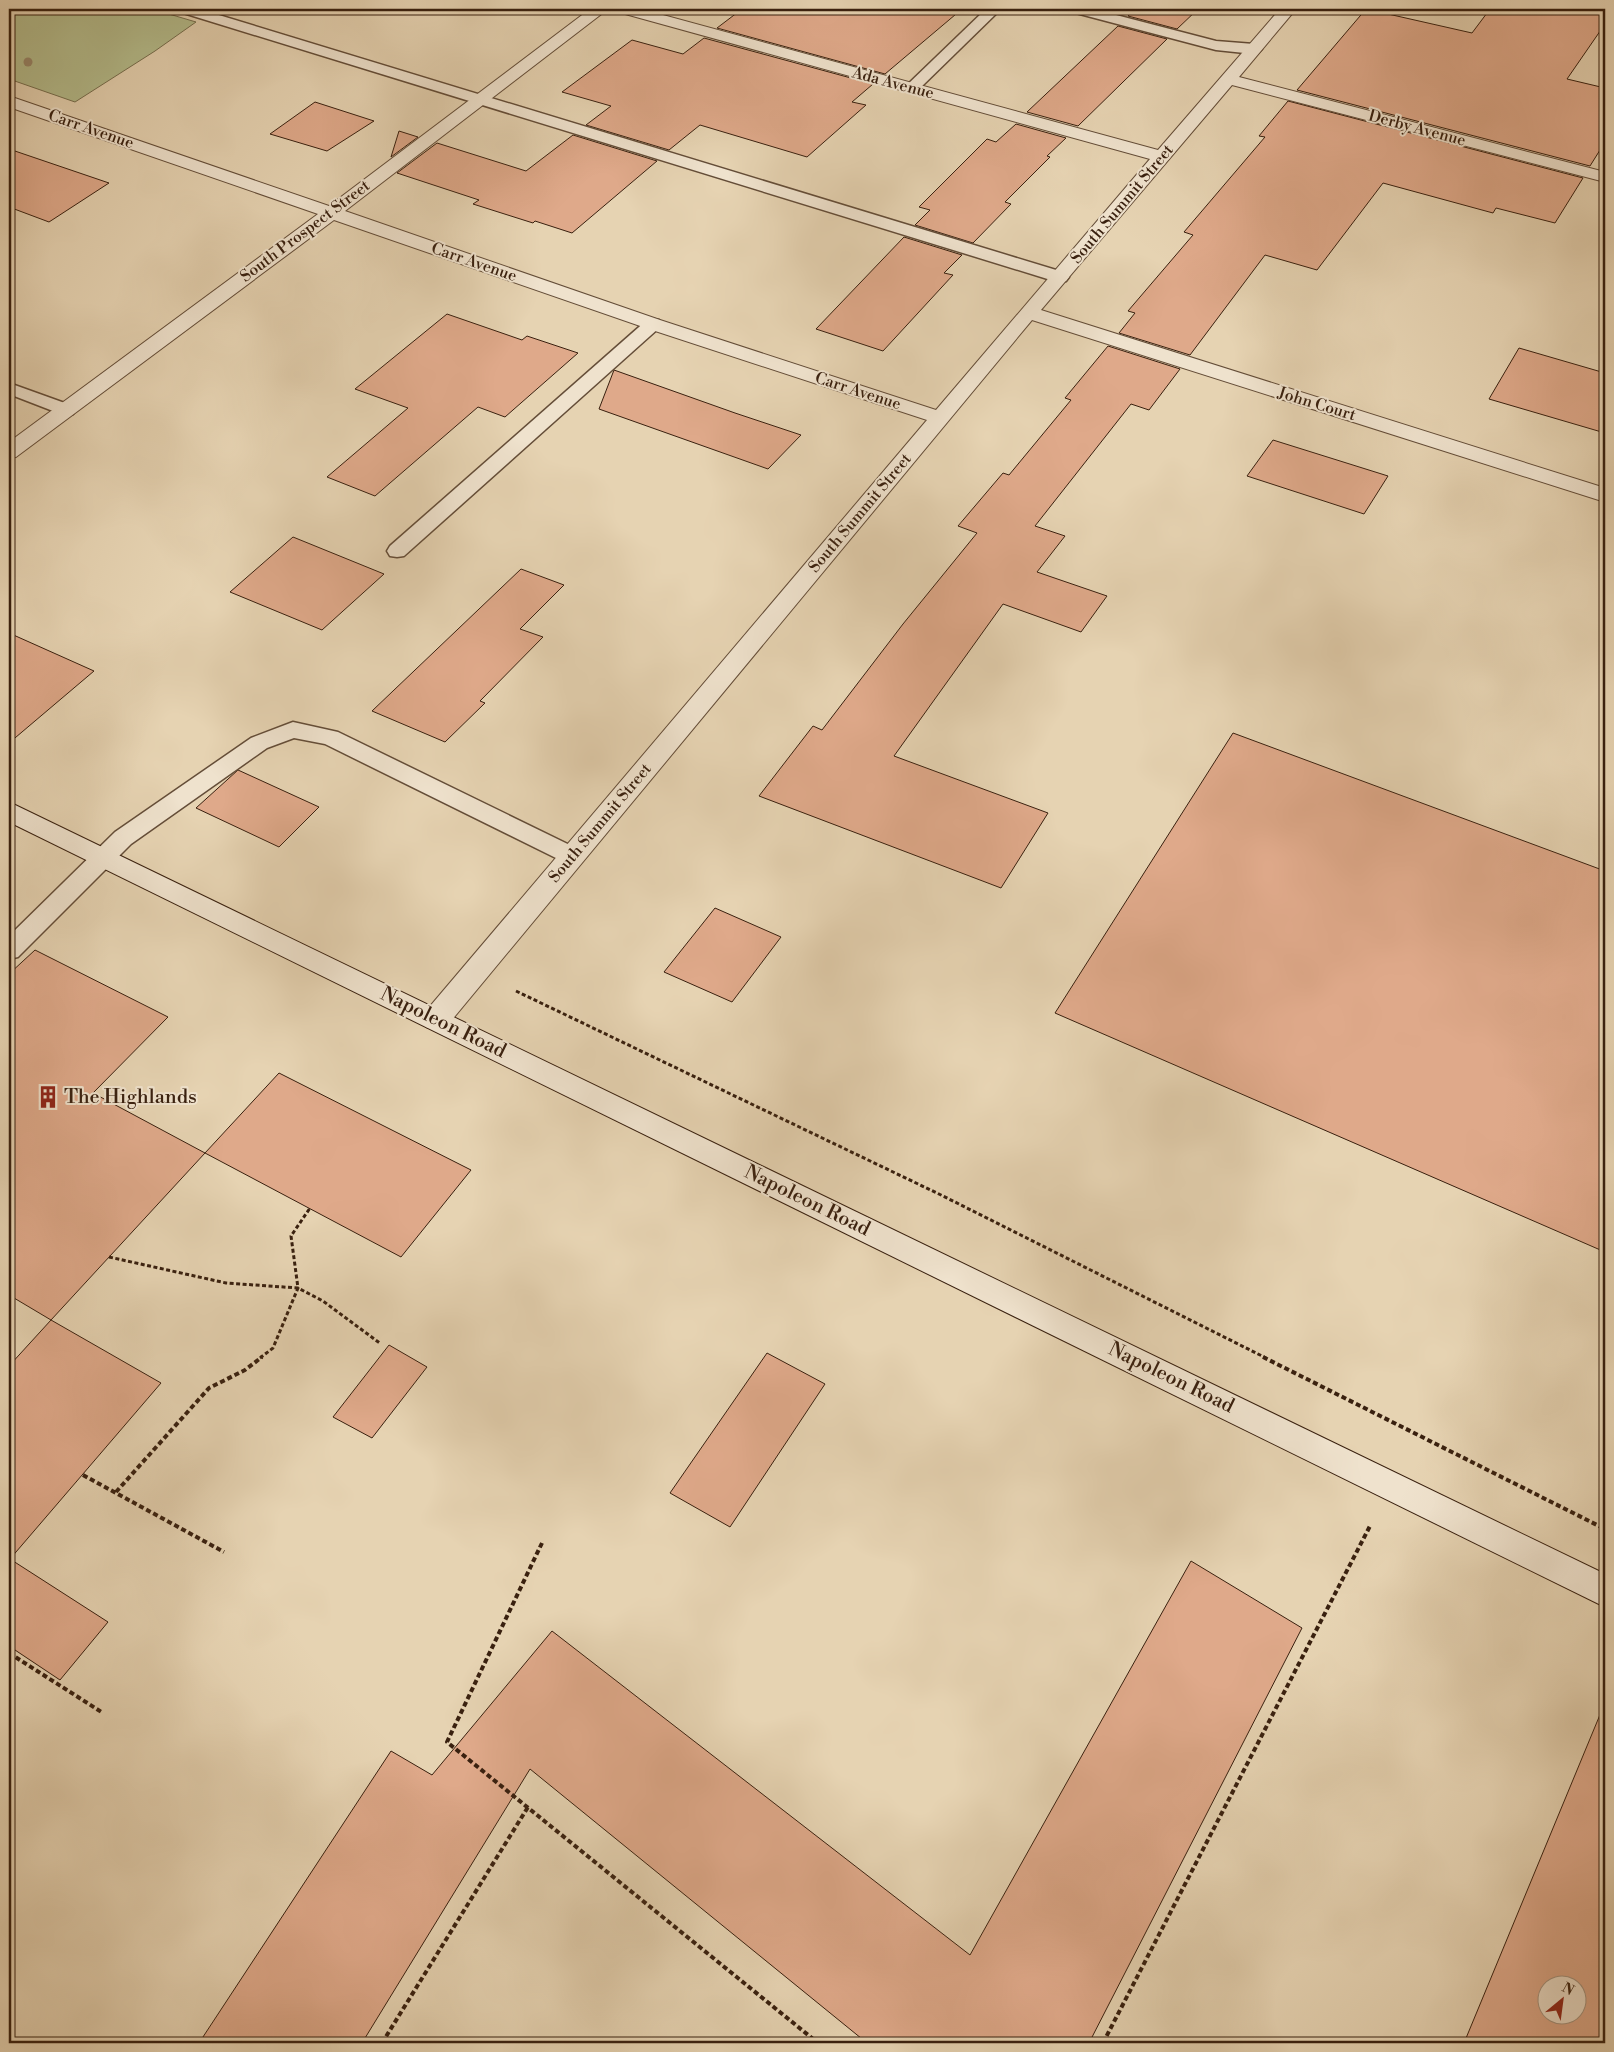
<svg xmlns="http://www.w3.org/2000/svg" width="1614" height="2052" viewBox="0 0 1614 2052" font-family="'Libre Bodoni',serif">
<rect width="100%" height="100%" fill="#e6d3b2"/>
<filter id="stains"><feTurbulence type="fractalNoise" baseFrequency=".004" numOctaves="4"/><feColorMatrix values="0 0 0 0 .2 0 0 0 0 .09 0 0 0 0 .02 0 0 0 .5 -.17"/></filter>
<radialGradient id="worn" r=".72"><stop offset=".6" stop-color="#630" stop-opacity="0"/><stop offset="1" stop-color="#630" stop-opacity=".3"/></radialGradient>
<!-- green -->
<path fill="#b4bc8c" stroke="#766e4e" d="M9 9H152L196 22 155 51 75 102 9 79Z"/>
<!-- building -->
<g fill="#dfa98a" stroke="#39200f" fill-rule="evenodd">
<path d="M742 9H962L885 74 717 28Z"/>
<path d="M1136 9H1198L1177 29 1128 16Z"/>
<path d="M1366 9 1472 33 1490 9H1605V24L1567 79 1605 88V142L1590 166 1297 90Z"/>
<path d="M1118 26 1167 39 1078 126 1027 112Z"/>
<path d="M704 38 873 84 852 102 866 105 807 157 700 125 669 150 586 125 611 106 562 92 632 40 683 54Z"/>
<path d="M1288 101 1583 178 1555 223 1496 208 1493 213 1383 183 1317 270 1265 255 1190 355 1119 333 1135 313 1128 311 1193 235 1184 232 1265 137 1259 136Z"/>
<path d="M315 102 374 121 327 151 270 134Z"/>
<path d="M1016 124 1066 138 1047 156 1050 157 1005 202 1011 204 973 243 915 225 930 210 919 207 987 139 996 142Z"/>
<path d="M399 131 418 137 391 157Z"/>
<path d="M573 135 657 161 572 233 535 221 533 223 473 204 479 200 397 173 437 143 526 171Z"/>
<path d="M9 149 109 183 49 222 9 207Z"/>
<path d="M904 237 962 255 944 273 953 275 883 351 816 329Z"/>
<path d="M447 314 522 340 527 336 578 353 505 417 478 407 375 496 327 477 408 408 355 389Z"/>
<path d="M1108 346 1180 369 1149 410 1131 404 1035 526 1065 536 1037 572 1107 596 1081 632 1003 604 894 756 1048 813 1001 888 759 796 813 726 822 730 903 624 977 533 958 526 1003 473 1009 475 1071 400 1065 398Z"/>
<path d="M1519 348 1605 373V433L1489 399Z"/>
<path d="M614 370 735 413 801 435 768 469 599 409Z"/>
<path d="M1273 440 1388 476 1364 514 1247 476Z"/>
<path d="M293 537 384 574 322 630 230 592Z"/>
<path d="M521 569 564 585 520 629 543 637 480 701 485 703 445 742 372 711Z"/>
<path d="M9 633 94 671 9 743Z"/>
<path d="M1233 733 1605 871V1252L1055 1013Z"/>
<path d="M238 770 319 807 279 847 196 808Z"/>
<path d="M715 908 781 937 732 1002 664 972Z"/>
<path d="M35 950 168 1017 93 1093 205 1153 51 1320 9 1295V974Z"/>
<path d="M279 1073 471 1170 401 1257 205 1153Z"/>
<path d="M51 1320 161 1383 10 1559 108 1622 60 1680 9 1646V1366Z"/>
<path d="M389 1345 427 1367 372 1438 333 1417Z"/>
<path d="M767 1353 825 1384 730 1527 670 1493Z"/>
<path d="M1191 1561 1302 1628 1089 2043H867L530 1769 362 2043H199L391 1751 432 1775 552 1631 970 1955Z"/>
<path d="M1604 1705 1605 2043H1464ZM1546 1984H1576V2014H1546Z"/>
</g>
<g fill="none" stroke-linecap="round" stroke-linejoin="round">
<defs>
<g id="lane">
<path d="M178 9H199L1066 273 1069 277 1066 281 1060 282 1054 281 180 12Z"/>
<path d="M986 9H1001L917 91H907L904 88 907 85Z"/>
<path d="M1070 9H1093L1216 41 1254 44 1259 46 1262 49 1259 52 1254 54 1216 50 1072 12Z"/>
<path d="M653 319 659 320 662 324 659 328 404 556 397 557 390 556 387 551 390 546 647 320Z"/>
<path d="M9 383 73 406 75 410 73 414 66 416 9 394Z"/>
<path d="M293 722 338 732 580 850 584 856 580 862 572 865 564 862 325 744 294 738 267 748 131 844 18 957 9 959V936L115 832 251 738Z"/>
</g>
<path id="street" d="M590 9H608L345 211 660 320 936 410 1150 159 618 12 616 9H641L1158 150 1280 9H1296L1239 77 1605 172V182L1232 85 1041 310 1605 488V502L1032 320 446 1027 436 1030 426 1027 422 1019 426 1011 927 420 646 328 334 220 16 457 9 458V442L318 214 9 107V96L329 206Z"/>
<path id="secondary" d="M9 802 1605 1574V1607L9 822Z"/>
</defs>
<!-- lane casing -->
<use href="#lane" stroke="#644d38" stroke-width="3"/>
<!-- street casing -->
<use href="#street" stroke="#644d38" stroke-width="2"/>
<!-- secondary casing -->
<use href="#secondary" stroke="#39200f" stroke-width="2"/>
<!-- path-far1 -->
<g stroke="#39200f" stroke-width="3" stroke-dasharray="4 2.5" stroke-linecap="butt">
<path d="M516 991 941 1195 1266 1358"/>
<path d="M109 1257 226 1283 298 1288 323 1301 381 1344"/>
<path d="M260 1358 273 1348 298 1288 291 1236 310 1208"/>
</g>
<!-- path -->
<g stroke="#39200f" stroke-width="4" stroke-dasharray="5 3" stroke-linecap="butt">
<path d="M1263 1357 1605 1529"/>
<path d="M83 1475 224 1552"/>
<path d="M116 1492 209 1388 245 1370 262 1357"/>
<path d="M542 1543 447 1742 818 2043"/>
<path d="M9 1653 103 1713"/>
<path d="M382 2043 528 1807"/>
<path d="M1103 2043 1370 1526"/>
</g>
<!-- lane -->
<use href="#lane" fill="#efe2cd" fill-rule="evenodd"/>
<!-- street -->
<use href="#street" fill="#efe2cd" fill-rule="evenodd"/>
<!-- secondary -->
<use href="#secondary" fill="#efe2cd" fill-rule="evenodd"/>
</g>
<!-- trees -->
<circle fill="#988669" cx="28" cy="62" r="4.5"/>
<!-- icons -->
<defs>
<symbol id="building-bare" viewBox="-9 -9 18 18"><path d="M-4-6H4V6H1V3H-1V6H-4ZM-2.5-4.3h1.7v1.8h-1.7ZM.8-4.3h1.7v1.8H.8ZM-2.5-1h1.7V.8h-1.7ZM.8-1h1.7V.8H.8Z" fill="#8f2418" stroke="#efe2cd" stroke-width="2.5" paint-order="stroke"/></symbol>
</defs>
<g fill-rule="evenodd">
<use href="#building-bare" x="32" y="1081" width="32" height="32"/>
</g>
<g text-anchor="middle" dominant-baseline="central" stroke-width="4" stroke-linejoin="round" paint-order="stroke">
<!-- far-street labels -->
<g font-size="16" fill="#39200f" stroke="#efe2cd">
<text transform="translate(893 83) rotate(15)">Ada Avenue</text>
<text transform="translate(1417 128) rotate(15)">Derby Avenue</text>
<text transform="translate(91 129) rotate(19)">Carr Avenue</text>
<text transform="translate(1122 204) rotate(-50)">South Summit Street</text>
<text transform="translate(305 231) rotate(-37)">South Prospect Street</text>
<text transform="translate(474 262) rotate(19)">Carr Avenue</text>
<text transform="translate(858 391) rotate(18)">Carr Avenue</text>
<text transform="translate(1317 404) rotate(17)">John Court</text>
<text transform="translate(860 513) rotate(-50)">South Summit Street</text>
<text transform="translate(600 823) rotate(-50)">South Summit Street</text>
</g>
<!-- street labels -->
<g font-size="20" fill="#39200f" stroke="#efe2cd">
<text transform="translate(443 1023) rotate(26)">Napoleon Road</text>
<text transform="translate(807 1201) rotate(26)">Napoleon Road</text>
<text transform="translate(1171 1378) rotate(26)">Napoleon Road</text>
</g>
<!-- poi labels -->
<g font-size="20" fill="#39200f" stroke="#efe2cd" text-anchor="start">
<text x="64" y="1097">The Highlands</text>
</g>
</g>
<!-- margin -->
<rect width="1614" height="2052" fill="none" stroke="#e6d3b2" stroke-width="30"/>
<rect x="10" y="10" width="1594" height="2032" fill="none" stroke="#39200f" stroke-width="2.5"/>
<rect x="15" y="15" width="1584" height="2022" fill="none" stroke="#39200f"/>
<!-- north arrow -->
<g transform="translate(1562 2000) rotate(29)"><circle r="24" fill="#efe2cd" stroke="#a69481"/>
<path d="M0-4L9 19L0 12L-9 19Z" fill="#8f2418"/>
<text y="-8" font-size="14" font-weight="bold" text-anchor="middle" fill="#39200f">N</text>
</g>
<rect width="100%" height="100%" filter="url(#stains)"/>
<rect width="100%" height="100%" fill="url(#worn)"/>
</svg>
